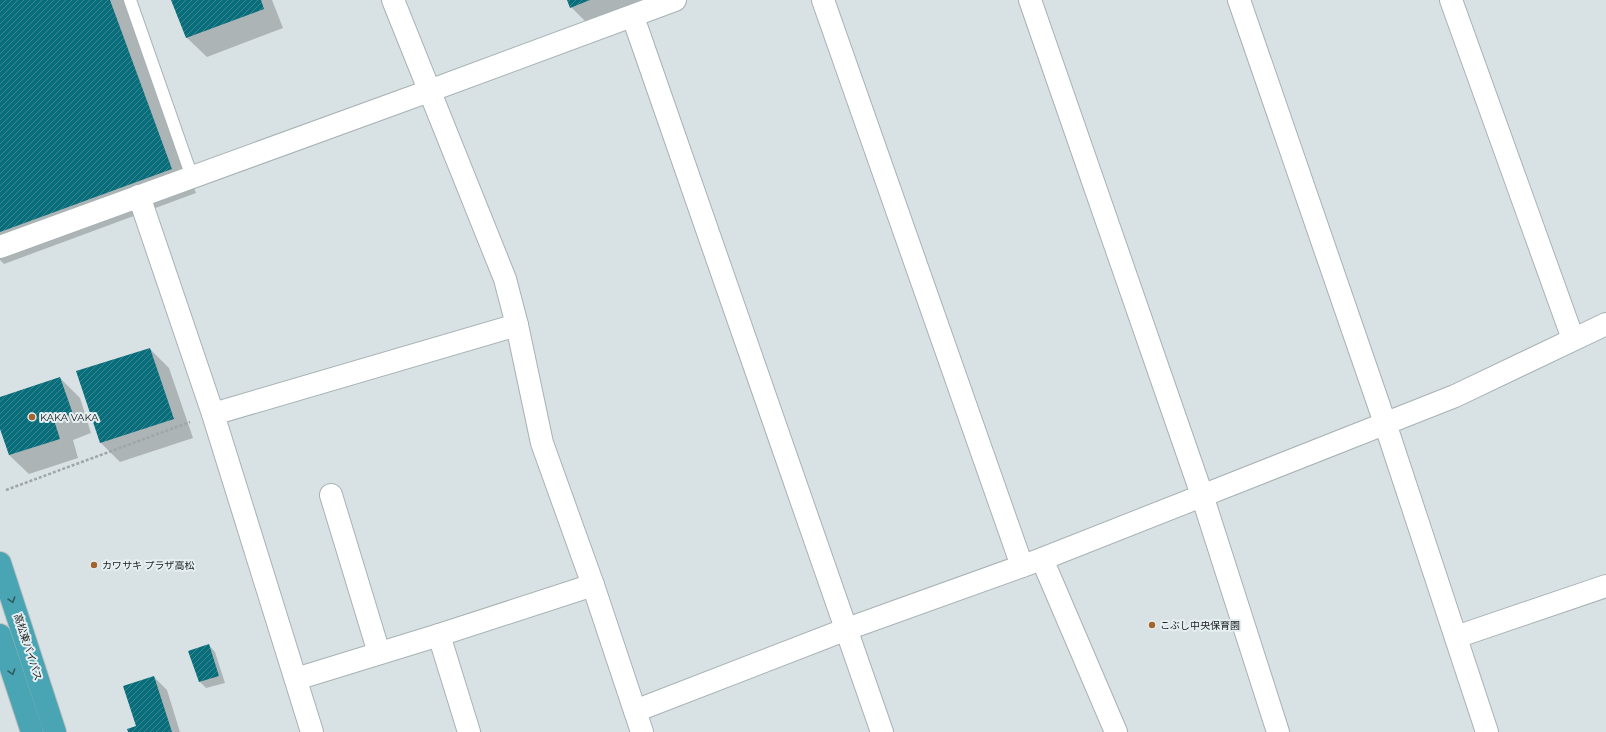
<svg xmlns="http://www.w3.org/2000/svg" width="1606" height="732" viewBox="0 0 1606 732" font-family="Montserrat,'Noto Sans JP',sans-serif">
<defs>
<pattern id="building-hatch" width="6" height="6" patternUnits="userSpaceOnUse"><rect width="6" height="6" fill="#096e7b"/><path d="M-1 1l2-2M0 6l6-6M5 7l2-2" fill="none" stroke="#3e858e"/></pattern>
</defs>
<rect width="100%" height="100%" fill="#d8e2e4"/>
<!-- shadow -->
<g fill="#0003">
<path d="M0 0H124L196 193 4 264 0 260Z"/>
<path d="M172 0H272L283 28 207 57 187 38Z"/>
<path d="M568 0H661L590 26 571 7Z"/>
<path d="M150 349 169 368 193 438 120 462 101 443 77 372Z"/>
<path d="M60 378 80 398 91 433 73 440 78 458 29 474 9 455 0 426V398Z"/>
<path d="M209 645 215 652 225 683 206 688 200 682 190 652Z"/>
<path d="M154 677 167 690 180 732H129L137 726Z"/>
</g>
<!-- building -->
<g fill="url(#building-hatch)">
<path d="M0 0H110L172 169 0 232Z"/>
<path d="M171 0H261L264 9 186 38Z"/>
<path d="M567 0H590L570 8Z"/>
<path d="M150 348 174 419 100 443 76 371Z"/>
<path d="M60 377 73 414 54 420 60 439 9 455 0 429V397Z"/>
<path d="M209 644 219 676 199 682 188 651Z"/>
<path d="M154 676 172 732H128L127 729 136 726 123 686Z"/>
</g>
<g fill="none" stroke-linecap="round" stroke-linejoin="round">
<defs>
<path id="lane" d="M130 0 192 177"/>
<g id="street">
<path d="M823 0 1022 566"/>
<path d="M1030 0 1202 495 1278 732"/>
<path d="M1451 0 1573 339"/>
<path d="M633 17 882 732"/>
<path d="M139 196 213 414 312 732"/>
<path d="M0 247 429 91 675 0"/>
<path d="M213 414 517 325"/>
<path d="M331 495 379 653"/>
<path d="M1042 559 1116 732"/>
<path d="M439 635 469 732"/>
<path d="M1456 637 1606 586"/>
<path d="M296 679 439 635 593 585"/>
<path d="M635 711 847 629 1042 559 1455 396 1606 324"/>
</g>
<g id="secondary">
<path d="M393 0 505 279 517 325 542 443 593 585 642 732"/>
<path d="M1239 0 1385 423 1487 732"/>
</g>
<g id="highway">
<path d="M0 563 55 732"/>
<path d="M0 635 32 732"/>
</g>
</defs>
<!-- lane casing -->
<use href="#lane" stroke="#a8b2b4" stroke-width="14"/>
<!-- street casing -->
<use href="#street" stroke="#a8b2b4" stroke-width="24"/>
<!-- secondary casing -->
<use href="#secondary" stroke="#a8b2b4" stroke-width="24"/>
<!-- highway casing -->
<use href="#highway" stroke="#bfc0c0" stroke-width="24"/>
<!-- path -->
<path stroke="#9ea6a8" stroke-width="2.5" stroke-dasharray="3 2" stroke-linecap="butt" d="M6 490 190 422"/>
<!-- lane -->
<use href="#lane" stroke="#fff" stroke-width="12"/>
<!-- street -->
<use href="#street" stroke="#fff" stroke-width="22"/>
<!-- secondary -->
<use href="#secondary" stroke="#fff" stroke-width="22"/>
<!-- highway -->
<use href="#highway" stroke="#49a5b3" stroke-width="22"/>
</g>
<!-- one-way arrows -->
<defs><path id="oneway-chevron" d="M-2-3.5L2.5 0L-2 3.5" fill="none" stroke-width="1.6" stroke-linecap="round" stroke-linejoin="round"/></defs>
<g stroke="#305b62">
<use href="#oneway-chevron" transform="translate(12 600) rotate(72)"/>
<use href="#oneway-chevron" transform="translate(12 672) rotate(72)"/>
</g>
<!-- markers -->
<g fill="#a4652d" stroke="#e5eff1" stroke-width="1.5">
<circle cx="32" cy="417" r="4"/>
<circle cx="94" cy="565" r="4"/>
<circle cx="1152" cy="625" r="4"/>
</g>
<g text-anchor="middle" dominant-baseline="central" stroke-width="4" stroke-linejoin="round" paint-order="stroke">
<!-- poi labels -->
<g font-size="10" fill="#1b1e1f" stroke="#e5eff1" text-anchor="start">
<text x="40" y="417">KAKA VAKA</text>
<text x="102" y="565">カワサキ プラザ高松</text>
<text x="1160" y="625">こぶし中央保育園</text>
</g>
<!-- street labels -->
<g font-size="10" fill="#1b1e1f" stroke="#e5eff1">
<text transform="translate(28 647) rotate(72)">高松東バイパス</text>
</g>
</g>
</svg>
